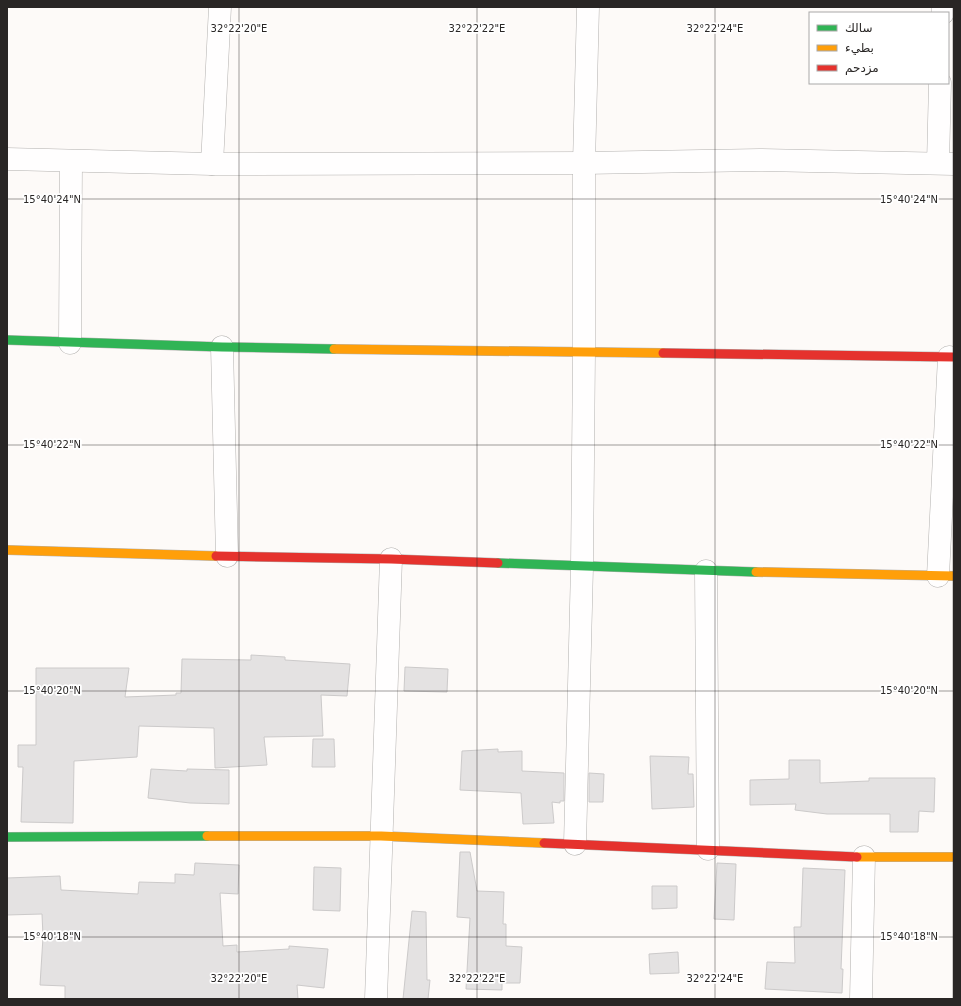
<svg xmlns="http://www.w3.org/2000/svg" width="961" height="1006" viewBox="0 0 961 1006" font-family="'DejaVu Sans','Noto Naskh Arabic',sans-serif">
<rect width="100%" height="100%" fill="#fdfaf8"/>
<!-- building -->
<g fill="#e4e2e2" stroke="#cccaca">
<path d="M251 655 285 657V660L350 664 347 696 321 695 323 736 264 737 267 765 215 768 214 728 139 726 137 757 74 761 73 823 21 822 23 767H18V745H36V668H129L125 697 176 695V693H181L182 659 251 660Z"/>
<path d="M405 667 448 669 447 692 404 691Z"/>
<path d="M313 739H334L335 767H312Z"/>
<path d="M498 749V752L522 751V771L564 773V801H560V803L552 802 554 823 523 824 521 793 460 790 462 751Z"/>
<path d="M650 756 689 757 688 774H693L694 807 652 809Z"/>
<path d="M789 760H820V783L869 781V778H935L934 812 919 811 918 832H890V814H827L795 810 796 804 750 805V780L789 779Z"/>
<path d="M151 769 187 771V769L229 770V804L190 803 148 798Z"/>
<path d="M589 773 604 774 603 802H589Z"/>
<path d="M460 852H470L477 891 504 892 503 924H506V946L522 947 520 983H502V990L466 989 470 918 457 917Z"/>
<path d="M195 863 239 865 238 894 220 893 223 946 237 945V952L289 949V946L328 949 324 988 297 985 298 999H65V986L40 985 43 937 42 914 7 915V878L60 876 61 890 138 894 139 882 175 883V874L194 875Z"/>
<path d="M717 863 736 864 734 920 714 919Z"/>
<path d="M314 867 341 868 340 911 313 910Z"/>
<path d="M803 868 845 870 841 969H843L842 993 765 989 767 962 795 963 794 927H801Z"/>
<path d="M652 886H677V908L652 909Z"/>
<path d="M412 911 426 912 427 980H430L428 999H403Z"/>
<path d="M678 952 679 973 650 974 649 954Z"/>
</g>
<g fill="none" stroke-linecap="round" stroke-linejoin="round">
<defs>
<g id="street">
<path d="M943 13V7"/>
<path d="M7 159 212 164 584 163 760 160 954 164"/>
<path d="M938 163 940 83"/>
<path d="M212 164 220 7"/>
<path d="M70 343 71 161"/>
<path d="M222 347 227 556"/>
<path d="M706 571 708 849"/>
<path d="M938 576 949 357"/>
<path d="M575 844 582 567 584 352V163L588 7"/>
<path d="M376 999 391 559"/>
<path d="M861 999 864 857"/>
</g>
<g id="fast">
<path d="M7 340 222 347 334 349"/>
<path d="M498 563 756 572"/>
<path d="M7 837 207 836"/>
</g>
<g id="slow">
<path d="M334 349 663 353"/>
<path d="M7 550 216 556"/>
<path d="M756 572 954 576"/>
<path d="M207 836H381L544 843"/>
<path d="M857 857H954"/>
</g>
<g id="jam">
<path d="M663 353 954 357"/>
<path d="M216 556 391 559 498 563"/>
<path d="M544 843 857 857"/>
</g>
</defs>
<!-- street casing -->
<use href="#street" stroke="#b3b1af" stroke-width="23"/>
<!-- fast casing -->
<use href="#fast" stroke="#b3b1af" stroke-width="10"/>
<!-- slow casing -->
<use href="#slow" stroke="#b3b1af" stroke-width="10"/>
<!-- jam casing -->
<use href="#jam" stroke="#b3b1af" stroke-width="10"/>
<!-- street -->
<use href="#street" stroke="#fffefe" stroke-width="22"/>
<!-- fast -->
<use href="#fast" stroke="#30b455" stroke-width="9"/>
<!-- slow -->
<use href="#slow" stroke="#ff9f0a" stroke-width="9"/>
<!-- jam -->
<use href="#jam" stroke="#e5322d" stroke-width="9"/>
</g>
<!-- ticks -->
<path fill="none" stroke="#292625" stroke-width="1" stroke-opacity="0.45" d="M239 7V999M477 7V999M715 7V999M953 7V999M7 199H954M7 445H954M7 691H954M7 937H954"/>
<g font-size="10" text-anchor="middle" fill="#292625" stroke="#fff" stroke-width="3.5" stroke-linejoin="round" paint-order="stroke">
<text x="239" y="32">32°22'20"E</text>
<text x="477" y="32">32°22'22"E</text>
<text x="715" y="32">32°22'24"E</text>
<text x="52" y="203">15°40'24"N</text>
<text x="909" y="203">15°40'24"N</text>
<text x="52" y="448">15°40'22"N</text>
<text x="909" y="448">15°40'22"N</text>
<text x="52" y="694">15°40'20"N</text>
<text x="909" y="694">15°40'20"N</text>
<text x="52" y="940">15°40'18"N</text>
<text x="909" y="940">15°40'18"N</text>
<text x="239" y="982">32°22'20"E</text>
<text x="477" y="982">32°22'22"E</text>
<text x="715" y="982">32°22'24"E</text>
</g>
<!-- border -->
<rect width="961" height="1006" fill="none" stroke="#292625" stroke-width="16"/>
<!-- legend -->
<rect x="809" y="12" width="140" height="72" fill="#ffffff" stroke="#a9a8a8"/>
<rect x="817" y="25" width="20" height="6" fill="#30b455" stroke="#a9a8a8"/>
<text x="845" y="32" font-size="12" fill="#292625">سالك</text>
<rect x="817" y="45" width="20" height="6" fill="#ff9f0a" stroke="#a9a8a8"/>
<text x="845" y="52" font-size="12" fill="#292625">بطيء</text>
<rect x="817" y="65" width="20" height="6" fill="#e5322d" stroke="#a9a8a8"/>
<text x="845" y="72" font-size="12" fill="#292625">مزدحم</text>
</svg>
